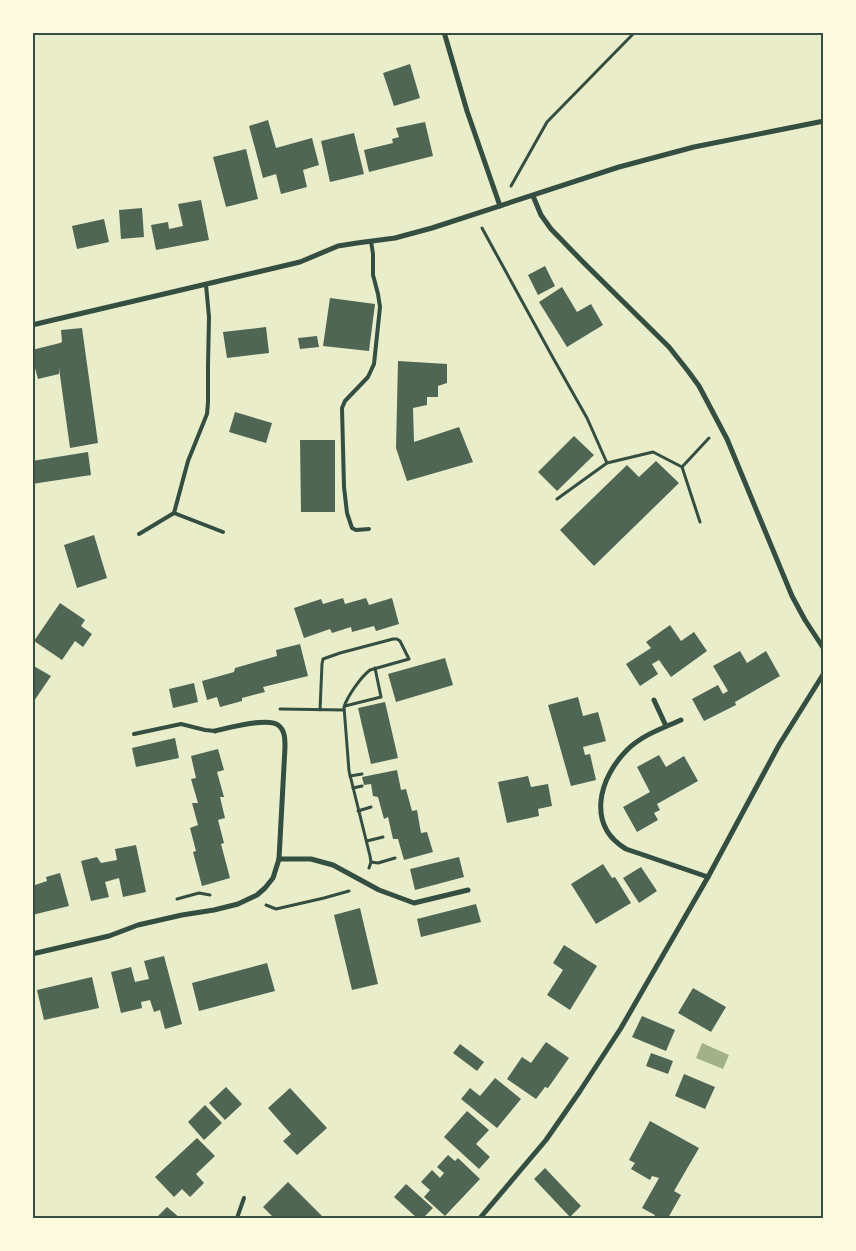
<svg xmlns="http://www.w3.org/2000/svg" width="856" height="1251" viewBox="0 0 856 1251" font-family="'Fira Sans',sans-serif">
<rect width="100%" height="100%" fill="#e9edc9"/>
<!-- water -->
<path fill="#a3b18a" d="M702 1043 729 1055 723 1069 696 1058Z"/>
<!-- building -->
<g fill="#4f6655">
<path d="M410 64 420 98 394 106 383 73Z"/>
<path d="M268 120 276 148 312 138 319 165 303 170 307 187 281 194 276 174 263 178 249 126Z"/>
<path d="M425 122 433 156 369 172 364 150 393 143 392 139 399 137 396 128Z"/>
<path d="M354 133 364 174 330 182 321 141Z"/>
<path d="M246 149 258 199 226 207 213 157Z"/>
<path d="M201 200 209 240 156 250 151 225 168 222 169 229 183 226 178 204Z"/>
<path d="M142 208 144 237 121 239 119 210Z"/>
<path d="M104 219 109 242 77 249 72 226Z"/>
<path d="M545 266 555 286 538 295 528 275Z"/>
<path d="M562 287 577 312 591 304 603 325 567 347 539 302Z"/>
<path d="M330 298 375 304 369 351 323 346Z"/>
<path d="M266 327 269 353 227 358 223 332Z"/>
<path d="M82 328 98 443 70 448 59 368V374L38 379 32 357V350L60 343 62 342 61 330Z"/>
<path d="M317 336 319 347 300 349 298 338Z"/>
<path d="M398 361 447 364V383L438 386V397H427V405L413 408 414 442 459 427 473 462 407 481 396 448Z"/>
<path d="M235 412 272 423 266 443 229 432Z"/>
<path d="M574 436 594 455 557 491 538 472Z"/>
<path d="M300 440H335V512H301Z"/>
<path d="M88 452 91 475 32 484V461Z"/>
<path d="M656 461 679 483 594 566 560 530 627 465 639 477Z"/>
<path d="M94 535 107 578 77 588 64 545Z"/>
<path d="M343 598 345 604 366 598 369 605 392 598 399 624 376 631 374 626 352 632 351 627 332 633 330 629 304 638 294 608 321 599 323 604Z"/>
<path d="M60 603 85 620 81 626 92 634 83 647 75 641 62 660 34 641Z"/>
<path d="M670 625 681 641 694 632 707 651 671 677 659 660 652 664 658 674 640 686 626 664 651 648 646 642Z"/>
<path d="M300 644 308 676 263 687 265 692 242 698V701L220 707 217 697 207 700 202 681 234 672 235 668 277 656 276 650Z"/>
<path d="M740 651 747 663 766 651 780 676 735 702 736 705 704 721 692 699 718 685 723 694 728 691 713 666Z"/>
<path d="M445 658 453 685 396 702 388 674Z"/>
<path d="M32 665 51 676 32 704Z"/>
<path d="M194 683 198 702 173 708 169 689Z"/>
<path d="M578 697 583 716 598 712 606 741 583 747 585 755 590 754 596 780 571 786 548 705Z"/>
<path d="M385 702 398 758 371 764 358 708Z"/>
<path d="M175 738 179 758 136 767 132 748Z"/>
<path d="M218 749 224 770 217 772 224 797H220L225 818 218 820 224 843 221 844 230 878 202 886 193 852 196 851 190 828 198 825 192 803H198L191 779 196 778 191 756Z"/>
<path d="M659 755 666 767 684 756 698 781 657 804 660 810 654 813 658 820 637 832 623 807 650 792 637 767Z"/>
<path d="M397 770 401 790 406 789 412 811 417 810 421 833 427 832 433 852 404 860 398 839H393L388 817 384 819 378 797 373 796 371 784 364 785 362 777Z"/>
<path d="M528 776 531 787 548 784 552 806 538 809 539 816 507 823 498 782Z"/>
<path d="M136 845 146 892 123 897 119 878 105 882 109 897 91 901 81 861 97 857 101 863 117 860 115 849Z"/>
<path d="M459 857 464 877 415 890 410 869Z"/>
<path d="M603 864 612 878 615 877 631 903 596 924 571 884Z"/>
<path d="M641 867 657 891 639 903 623 878Z"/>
<path d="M60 873 69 906 32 915V886L47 881 46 877Z"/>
<path d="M476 904 481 922 421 937 417 919Z"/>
<path d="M360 908 378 984 352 990 334 915Z"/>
<path d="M564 945 597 966 570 1010 547 995 563 970 553 963Z"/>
<path d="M164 956 182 1024 165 1029 160 1010 154 1012 150 1000 141 1002 142 1008 121 1013 111 972 131 967 135 982 149 979 144 961Z"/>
<path d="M267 963 275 991 199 1011 192 983Z"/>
<path d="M92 977 99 1008 44 1020 37 990Z"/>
<path d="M693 988 726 1007 711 1032 678 1013Z"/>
<path d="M642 1016 675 1030 666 1051 632 1037Z"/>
<path d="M546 1042 569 1058 548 1088 545 1087 536 1099 507 1079 522 1057 531 1063Z"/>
<path d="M460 1044 484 1062 477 1071 453 1053Z"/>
<path d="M651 1053 673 1061 668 1074 646 1066Z"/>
<path d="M684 1074 715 1087 705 1109 675 1096Z"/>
<path d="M495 1078 521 1099 497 1128 461 1099 470 1088 480 1096Z"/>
<path d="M226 1087 242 1104 225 1120 209 1103Z"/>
<path d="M290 1088 327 1128 297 1155 283 1141 291 1134 268 1108Z"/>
<path d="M205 1105 222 1123 204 1140 188 1122Z"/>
<path d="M467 1111 489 1130 476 1144 490 1157 479 1169 444 1137Z"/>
<path d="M650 1121 699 1148 674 1191 681 1195 668 1218H653L655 1215 642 1208 659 1178 652 1176 650 1180 631 1169 635 1163 629 1160Z"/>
<path d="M197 1138 215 1156 196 1174 204 1183 190 1197 182 1189 174 1197 155 1177Z"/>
<path d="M448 1155 455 1161 458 1158 480 1179 445 1216 424 1197 430 1190 421 1182 432 1170 440 1178 444 1173 437 1167Z"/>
<path d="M545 1168 581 1206 570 1217 534 1179Z"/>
<path d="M288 1182 322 1216 319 1218H274L263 1207Z"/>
<path d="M406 1184 433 1208 423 1218H417L394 1197Z"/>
<path d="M167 1207 180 1218H156Z"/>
</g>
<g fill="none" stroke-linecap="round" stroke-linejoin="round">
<!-- path -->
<g stroke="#344e41" stroke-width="3">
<path d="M511 186 547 122 635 32"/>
<path d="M482 228 552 356 587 418 607 463"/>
<path d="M682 467 709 438"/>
<path d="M557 499 607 463 653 452 682 467 700 522"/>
<path d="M345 706 381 697 375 668"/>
<path d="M280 709 344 710"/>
<path d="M320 710 322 664 323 659 340 653 393 639H397L400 641 409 659 370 670C361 677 348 695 344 707L349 771 370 856 371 862 369 868"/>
<path d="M350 776 362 774"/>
<path d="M353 788 362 786"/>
<path d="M358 811 371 807"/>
<path d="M367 841 383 837"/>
<path d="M371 862 378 863 395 858"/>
<path d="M177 899 199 893 210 895"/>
<path d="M266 905 276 909 324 898 349 891"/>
</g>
<!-- service -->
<g stroke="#344e41" stroke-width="4">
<path d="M174 513 223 532"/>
<path d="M369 529 356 530 352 528 347 513 344 487 342 408 345 401 368 377 374 364 380 307 378 294 373 275V254L371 241"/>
<path d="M139 534 174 513 188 461 207 414 208 402V366L209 317 206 285"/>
<path d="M134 734 181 724 205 730 215 731"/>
<path d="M237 1218 244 1198"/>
</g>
<!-- minor -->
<g stroke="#344e41" stroke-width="5">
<path d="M444 32 467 111 500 206"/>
<path d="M533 196 541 215 551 229 583 262 669 347 688 371 699 386 727 439 792 596 805 620 824 649"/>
<path d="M32 325 300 262 338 246 357 243 395 238 432 228 619 167 694 147 824 121"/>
<path d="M654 700 666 726"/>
<path d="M681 720C663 728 642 735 627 750 599 778 586 825 626 849L708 877"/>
<path d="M279 859H311L333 865 379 890 414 903 468 890"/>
<path d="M32 954 109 936 138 925 182 915 214 910 238 904 257 895 265 888 273 878 279 859 285 747C285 739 285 730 278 725 267 717 228 728 215 731"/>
<path d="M480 1218 546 1140 580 1091 621 1028 708 877 779 745 824 673"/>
</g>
</g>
<!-- border -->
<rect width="856" height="1251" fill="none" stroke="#fefae0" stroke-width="68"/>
<rect x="34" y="34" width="788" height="1183" fill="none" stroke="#344e41" stroke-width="2"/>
</svg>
